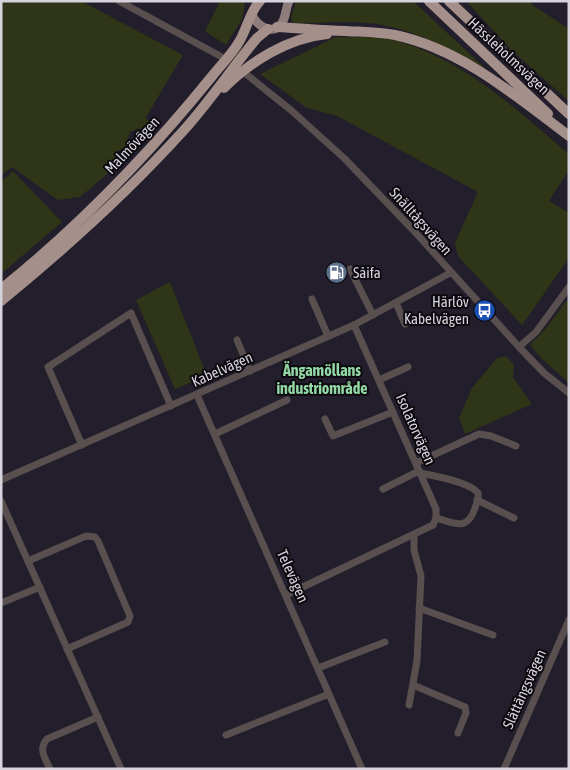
<svg xmlns="http://www.w3.org/2000/svg" width="570" height="770" viewBox="0 0 570 770" font-family="'Asap Condensed',sans-serif">
<rect width="100%" height="100%" fill="#231e2b"/>
<!-- green -->
<g fill="#2f3517">
<path d="M1 1H81L183 55 146 117 150 124C145 128 136 129 130 132L126 148 117 151 116 162 107 168 108 173 80 197 58 200 12 167 1 176Z"/>
<path d="M220 1H243L245 4 242 19 226 45 205 31Z"/>
<path d="M296 1H413L488 71C455 52 421 32 382 25 353 19 322 24 293 23L291 18Z"/>
<path d="M466 1H532L531 4 569 29V101L512 51Z"/>
<path d="M336 37C353 38 373 35 390 39 461 57 515 108 569 154V174L567 173 549 201 569 213V258L522 325 458 256 455 243 478 192 337 116 307 108 260 74Z"/>
<path d="M13 171 62 222 1 274V182Z"/>
<path d="M170 282 207 376 175 389 136 300Z"/>
<path d="M566 301 569 302V383L542 359 530 345 547 327Z"/>
<path d="M506 356 514 365 513 377 532 404 465 434 459 418 472 388 497 358Z"/>
</g>
<g fill="none" stroke-linecap="round" stroke-linejoin="round">
<!-- minor -->
<g stroke="#584f4e" stroke-width="7">
<path d="M119 1 220 56"/>
<path d="M246 74 292 111 345 159 415 232 519 347 544 373 569 393"/>
<path d="M350 269 373 315"/>
<path d="M312 299 328 336"/>
<path d="M396 303 405 324"/>
<path d="M237 340 250 371"/>
<path d="M519 347 536 332 569 287"/>
<path d="M379 380 408 367"/>
<path d="M197 395 362 769"/>
<path d="M325 419 333 436 393 412"/>
<path d="M215 434 287 400"/>
<path d="M82 445 48 367 131 313 171 406"/>
<path d="M416 463 479 434 491 436 516 446"/>
<path d="M420 473C435 476 470 482 478 493 479 498 477 503 475 508 467 532 455 523 436 518"/>
<path d="M1 480 354 325 450 273"/>
<path d="M383 489 419 471"/>
<path d="M477 500 514 518"/>
<path d="M1 501 121 769"/>
<path d="M28 561 86 536 95 537 98 541 130 616 128 622 67 649"/>
<path d="M286 595 433 525 436 518V509L354 325"/>
<path d="M1 603 40 587"/>
<path d="M419 608 493 635"/>
<path d="M318 668 385 642"/>
<path d="M413 685 465 707 466 713 458 733"/>
<path d="M409 705 417 661 421 576 414 550V535"/>
<path d="M226 735 329 694"/>
<path d="M50 769C45 758 38 749 47 739L98 717"/>
<path d="M504 769 569 620"/>
</g>
<!-- major -->
<path stroke="#8e7d7a" stroke-width="9" d="M252 15C258 27 275 37 283 21 286 15 286 7 289 1"/>
<!-- highway -->
<g stroke="#a48f8b" stroke-width="10">
<path d="M429 1 548 114"/>
<path d="M449 1 569 114"/>
<path d="M277 27C300 28 323 31 346 31 363 32 379 32 395 35 461 49 516 96 569 136"/>
<path d="M224 88C251 61 288 38 327 34"/>
<path d="M1 289C80 226 150 153 213 75 222 64 232 54 239 42 247 29 250 11 260 1"/>
<path d="M1 301C66 248 128 192 184 130 210 101 232 68 257 38L268 29"/>
</g>
</g>
<!-- icons -->
<defs>
<symbol id="fuel-disc" viewBox="-11 -11 22 22"><circle r="9.5" fill="#5c6f8a" stroke="#0c090f"/><path d="M-5.5-6h7V0h2V4h1.3V-2.5L3-4.5l.8-.8L6-3V5H2.5V1h-1V6h-7ZM-4.2-4.7v3.2H.2V-4.7Z" fill="#fff"/></symbol>
<symbol id="bus-disc" viewBox="-11 -11 22 22"><circle r="9.5" fill="#1a4fb4" stroke="#0c090f"/><path d="M-5-6H5V4H4V6H2V4H-2V6H-4V4H-5ZM-3.5-4V0h7V-4ZM-3.5 1.2v1.5H-2V1.2ZM2 1.2v1.5H3.5V1.2Z" fill="#fff"/></symbol>
</defs>
<g fill-rule="evenodd">
<use href="#fuel-disc" x="324" y="260" width="25" height="25"/>
<use href="#bus-disc" x="472" y="298" width="25" height="25"/>
</g>
<g text-anchor="middle" dominant-baseline="central" stroke-width="4" stroke-linejoin="round" paint-order="stroke">
<!-- street labels -->
<g font-size="15" fill="#d6d3dc" stroke="#0c090f">
<text transform="translate(509 56) rotate(43)">Hässleholmsvägen</text>
<text transform="translate(132 145) rotate(-47)">Malmövägen</text>
<text transform="translate(421 221) rotate(48)">Snälltågsvägen</text>
<text transform="translate(222 369) rotate(-24)">Kabelvägen</text>
<text transform="translate(416 429) rotate(66)">Isolatorvägen</text>
<text transform="translate(293 576) rotate(66)">Televägen</text>
<text transform="translate(524 689) rotate(-66)">Slättängsvägen</text>
</g>
<!-- poi labels -->
<g font-size="15" fill="#d6d3dc" stroke="#0c090f" text-anchor="start">
<text x="353" y="272">Såifa</text>
<text x="469" y="301" text-anchor="end">Härlöv<tspan x="469" dy="17">Kabelvägen</tspan></text>
</g>
<!-- neighbourhood labels -->
<g font-size="16" font-weight="bold" fill="#92d7a4" stroke="#0c090f">
<text x="322" y="370">Ängamöllans<tspan x="322" dy="18">industriområde</tspan></text>
</g>
</g>
<!-- border -->
<rect width="570" height="770" fill="none" stroke="#d6d3dc" stroke-width="5"/>
</svg>
